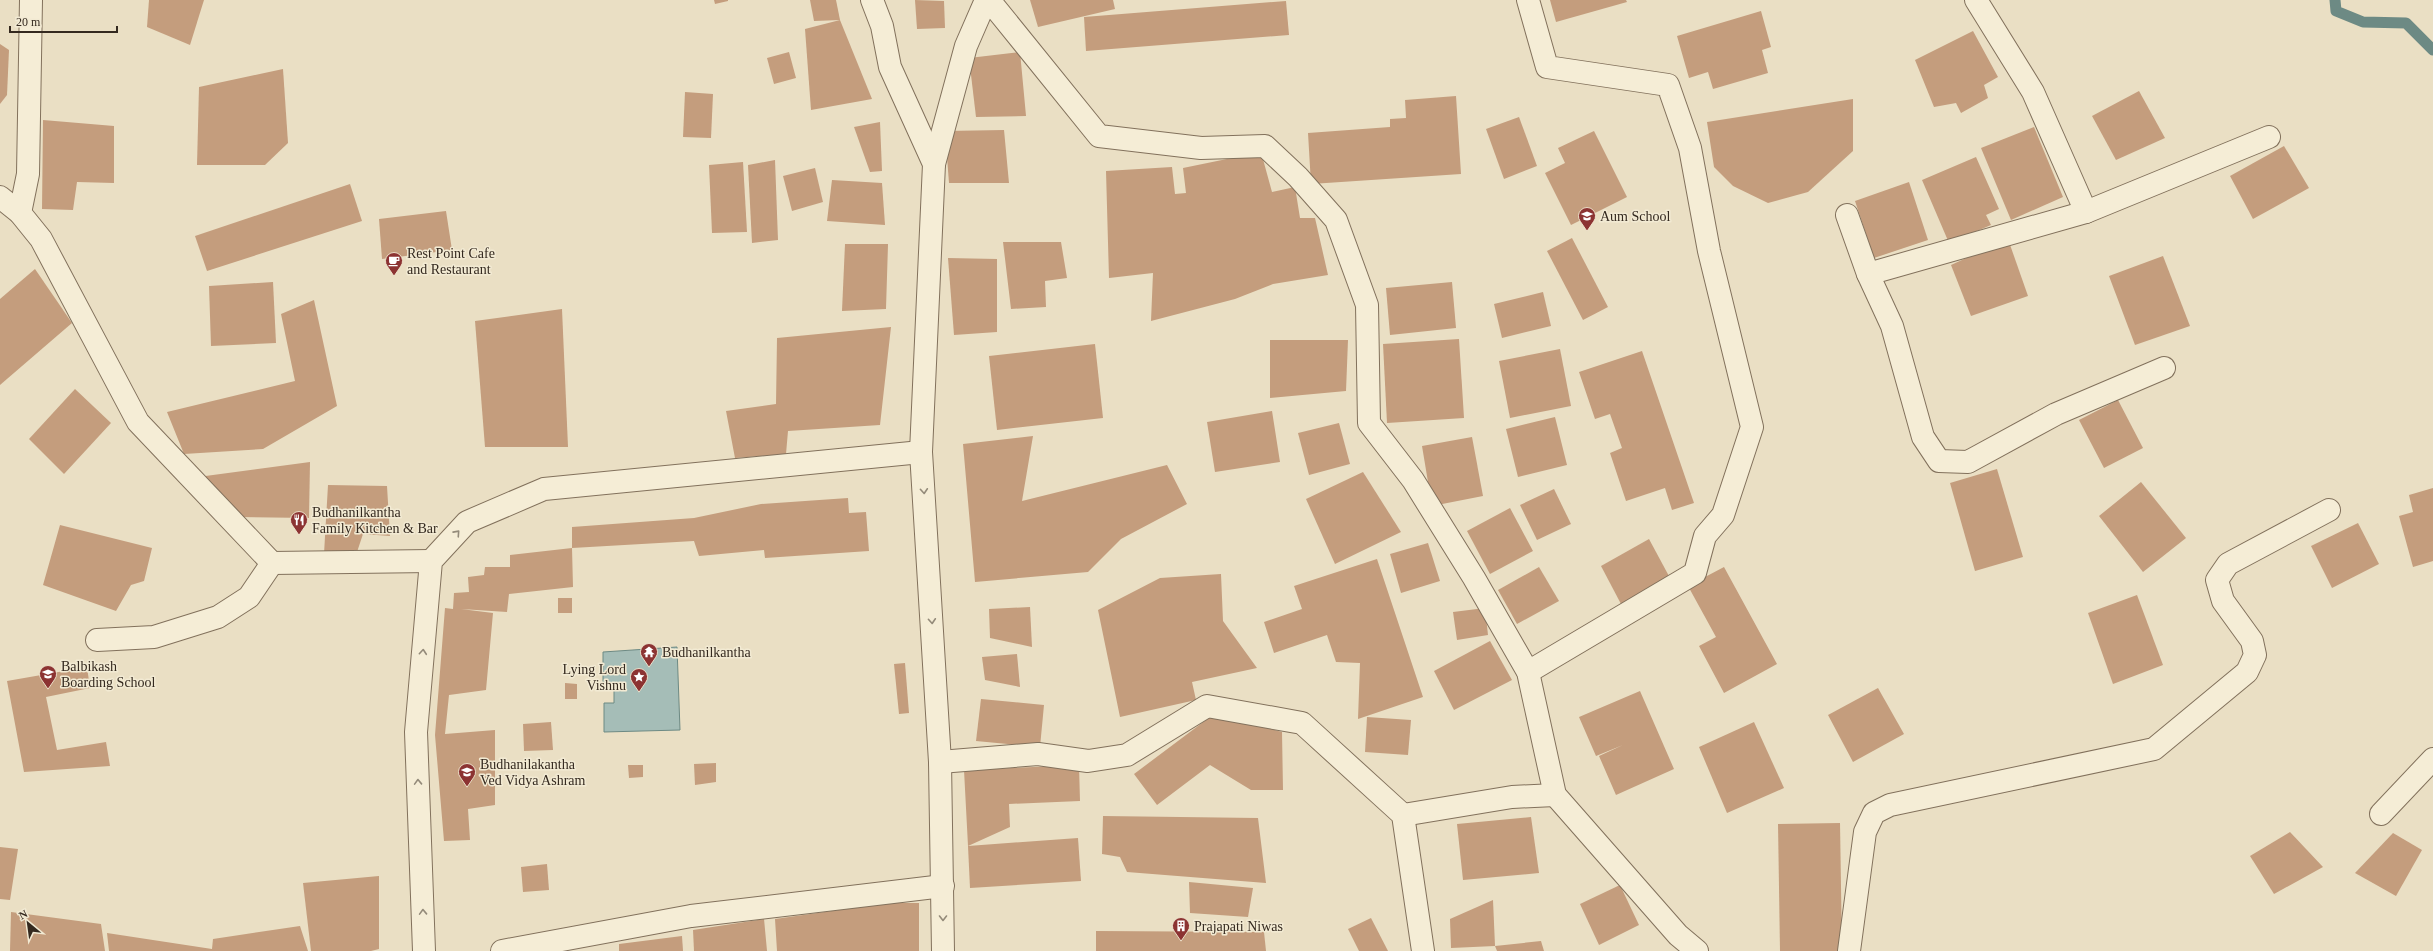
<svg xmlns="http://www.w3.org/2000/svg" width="2433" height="951" viewBox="0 0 2433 951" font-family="Georgia,serif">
<rect width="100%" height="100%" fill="#eadfc4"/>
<!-- water -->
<path fill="#a5bdb7" stroke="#6d8a84" d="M677 647 680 730 604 732V703H614V683H603V652Z"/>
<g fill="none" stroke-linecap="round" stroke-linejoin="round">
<!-- stream -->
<path stroke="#6d8a84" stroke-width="11" d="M2335 0 2336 11 2363 22 2406 23 2433 50"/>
</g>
<!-- building -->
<g fill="#c49d7d">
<path d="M149 0H204L190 45 147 27Z"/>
<path d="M714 0H728V1L715 4Z"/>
<path d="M810 0H836L840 20 814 21Z"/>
<path d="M915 0 944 1 945 28 917 29Z"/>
<path d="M1030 0H1113L1115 9 1038 27Z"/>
<path d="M1550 0H1626L1627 2 1556 22Z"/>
<path d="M1286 1 1289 35 1086 51 1084 17Z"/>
<path d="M1761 11 1771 47 1762 50 1768 73 1713 89 1708 72 1689 78 1677 36Z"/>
<path d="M840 20 872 99 811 110 805 29Z"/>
<path d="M1973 31 1998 77 1984 85 1988 98 1961 113 1956 103 1934 107 1915 60Z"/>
<path d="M0 44 9 50 7 95 0 104Z"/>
<path d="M789 52 796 78 774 84 767 58Z"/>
<path d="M1020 52 1026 116 976 117 969 58Z"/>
<path d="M283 69 288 143 265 165H197L199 87Z"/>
<path d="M2139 91 2165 138 2116 160 2092 116Z"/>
<path d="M685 92 713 94 711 138 683 137Z"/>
<path d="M1456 96 1461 174 1311 184 1308 133 1390 127V119L1406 118 1405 100Z"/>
<path d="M1853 99V151L1808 192 1768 203 1733 186 1714 167 1707 122Z"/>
<path d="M1519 117 1537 166 1504 179 1486 129Z"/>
<path d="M43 120 114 126V183L77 182 73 210 42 209Z"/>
<path d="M880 122 882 171 870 172 854 127Z"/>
<path d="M2034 127 2063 197 2011 220 1981 148Z"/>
<path d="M1004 130 1009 183H949L945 131Z"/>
<path d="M1594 131 1627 197 1571 225 1545 173 1565 163 1558 148Z"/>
<path d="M2284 146 2309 188 2253 219 2230 176Z"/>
<path d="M1261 152 1272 192 1295 187 1300 218H1315L1328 275 1273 284 1235 299 1151 321 1153 273 1109 278 1106 171 1172 167 1175 194 1186 193 1183 168Z"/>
<path d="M1976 157 1999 209 1986 215 1991 225 1949 243 1922 180Z"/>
<path d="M775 160 778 240 752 243 748 165Z"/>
<path d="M743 162 747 232 712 233 709 165Z"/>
<path d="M815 168 823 202 792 211 783 176Z"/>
<path d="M832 180 882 183 885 225 827 221Z"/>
<path d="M1909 182 1928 240 1874 258 1855 201Z"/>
<path d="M350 184 362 221 207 271 195 236Z"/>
<path d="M446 211 452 250 382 259 379 219Z"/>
<path d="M1572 238 1608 307 1583 320 1547 251Z"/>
<path d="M2008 239 2028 296 1971 316 1951 265Z"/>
<path d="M1003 242H1061L1067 278 1045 281 1046 307 1011 309Z"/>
<path d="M845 244H888L886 309 842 311Z"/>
<path d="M2163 256 2190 326 2135 345 2109 276Z"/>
<path d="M948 258 997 259V332L954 335Z"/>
<path d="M35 269 72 323 0 385V299Z"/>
<path d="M273 282 276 343 211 346 209 286Z"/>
<path d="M1452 282 1456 328 1390 335 1386 288Z"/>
<path d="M1543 292 1551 326 1502 338 1494 304Z"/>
<path d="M314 300 337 406 263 449 184 454 167 412 295 381 281 314Z"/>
<path d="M562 309 568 447H485L475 321Z"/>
<path d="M891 327 880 425 788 431 786 454 735 458 726 411 776 404 777 338Z"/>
<path d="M1459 339 1464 418 1387 423 1383 344Z"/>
<path d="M1270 340H1348L1346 391 1270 398Z"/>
<path d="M1095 344 1103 418 997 430 989 356Z"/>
<path d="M1560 349 1571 406 1510 418 1499 361Z"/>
<path d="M1642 351 1694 503 1672 510 1665 488 1626 501 1610 453 1622 448 1610 414 1595 419 1579 372Z"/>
<path d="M75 389 111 423 64 474 29 439Z"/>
<path d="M2118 400 2143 448 2104 468 2079 420Z"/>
<path d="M1272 411 1280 462 1215 472 1207 422Z"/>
<path d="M1555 417 1567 465 1518 477 1506 429Z"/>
<path d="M1339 423 1350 464 1309 475 1298 433Z"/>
<path d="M1033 436 1022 501 1167 465 1187 504 1121 539 1088 572 975 582 963 444Z"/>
<path d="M1472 437 1483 496 1432 506 1422 446Z"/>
<path d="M310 462 309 518 237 517 198 477Z"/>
<path d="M1997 469 2023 557 1975 571 1950 483Z"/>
<path d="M1363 472 1401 532 1335 564 1306 499Z"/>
<path d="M2141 482 2186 538 2143 572 2099 516Z"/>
<path d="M328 485 387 486 390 536 363 534 355 558 324 554Z"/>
<path d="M2433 488V561L2413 567 2399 516 2413 512 2409 495Z"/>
<path d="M1554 489 1571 524 1537 540 1520 505Z"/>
<path d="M848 498 849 513 866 512 869 551 765 558 764 550 699 556 694 541 572 548 573 587 509 594 507 612 461 609 493 613 486 690 449 695 445 734 495 730V805L468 809 470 840 444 841 435 735 445 608 453 609 454 593 469 592 468 577 484 575 485 567H510V555L572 548V527L694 518 761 504Z"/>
<path d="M1510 508 1533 551 1490 574 1467 531Z"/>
<path d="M2358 523 2379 564 2332 588 2311 546Z"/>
<path d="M60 525 152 548 144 581 131 585 116 611 43 585Z"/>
<path d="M1649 539 1670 578 1621 604 1601 566Z"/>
<path d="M1428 543 1440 581 1401 593 1390 554Z"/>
<path d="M1377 559 1423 697 1358 719 1360 663 1336 662 1327 635 1274 653 1264 622 1302 609 1294 586Z"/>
<path d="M1539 567 1559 601 1517 624 1498 590Z"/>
<path d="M1724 567 1777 664 1724 693 1699 646 1716 637 1688 586Z"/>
<path d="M1221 574 1223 621 1257 668 1192 682 1196 700 1120 717 1098 610 1160 578Z"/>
<path d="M2137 595 2163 665 2113 684 2088 613Z"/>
<rect x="558" y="598" width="14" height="15"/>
<path d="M1030 607 1032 647 990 638 989 609Z"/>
<path d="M1485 608 1488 635 1457 640 1453 612Z"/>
<path d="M1490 641 1512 680 1454 710 1434 671Z"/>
<path d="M1017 654 1020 687 985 680 982 657Z"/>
<path d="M905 663 909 713 899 714 894 664Z"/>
<path d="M87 667 90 688 46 697 57 750 106 742 110 766 24 772 7 681Z"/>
<path d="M565 683 577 684V699H565Z"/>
<path d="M1878 688 1904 734 1853 762 1828 715Z"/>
<path d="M1640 691 1674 769 1616 795 1599 756 1623 745 1596 756 1579 717Z"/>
<path d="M981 699 1044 705 1040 747 976 741Z"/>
<path d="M1214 714 1282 732 1283 790H1251L1210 765 1157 805 1134 774Z"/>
<path d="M1367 717 1411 720 1408 755 1365 752Z"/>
<path d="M551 722 553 750 524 751 523 724Z"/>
<path d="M1754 722 1784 788 1727 813 1699 747Z"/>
<path d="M716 763V782L695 785 694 764Z"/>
<path d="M628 765H643V777L629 778Z"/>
<path d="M1079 765 1080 801 1009 804 1010 827 968 846 964 770Z"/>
<path d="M1103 816 1258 818 1266 883 1127 872 1120 857 1102 854Z"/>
<path d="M1531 817 1539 873 1463 880 1457 824Z"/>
<path d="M1840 823 1842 951H1780L1778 824Z"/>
<path d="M2290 832 2323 867 2274 894 2250 856Z"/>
<path d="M2393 833 2422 850 2396 896 2355 873Z"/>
<path d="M1078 838 1081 881 970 888 968 846Z"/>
<path d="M0 847 18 849 10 900 0 899Z"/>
<path d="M547 864 549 890 523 892 521 867Z"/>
<path d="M379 876V949L371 951H311L303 883Z"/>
<path d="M1189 882 1253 888 1248 917 1190 913Z"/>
<path d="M1620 885 1639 925 1599 945 1580 904Z"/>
<path d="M1493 900 1495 946 1451 948 1450 919Z"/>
<path d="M888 903H919V951H777L775 919Z"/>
<path d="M11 912 101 924 105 951H10Z"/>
<path d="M1371 918 1388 951H1359L1348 929Z"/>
<path d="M764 919 767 951H694L693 930Z"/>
<path d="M300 926 308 951H109L107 933 212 949 213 939Z"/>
<path d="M1096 931 1264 932 1266 951H1096Z"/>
<path d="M682 936 683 951H619V944Z"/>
<path d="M1541 941 1544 951H1497L1495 946Z"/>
</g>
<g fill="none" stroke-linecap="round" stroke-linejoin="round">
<defs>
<g id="minor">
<path d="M872 0 882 26 890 67 934 164 921 452 940 762 943 951"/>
<path d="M989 0 1099 136 1201 148 1265 146 1298 177 1336 220 1367 305 1369 423 1413 480 1474 578 1528 672 1555 795 1678 935 1697 951"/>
<path d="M1976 0 2033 92 2086 212 2269 137"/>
<path d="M934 164 966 46 986 0"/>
<path d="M0 197 20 213 41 239 138 422 272 563 431 561"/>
<path d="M20 213 28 174 31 0"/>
<path d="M1847 215 1868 274 2086 212"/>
<path d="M1868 274 1892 326 1923 437 1939 461 1968 462 2056 414 2164 368"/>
<path d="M97 640 154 637 218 617 249 597 272 563"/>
<path d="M1528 672 1695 573 1705 536 1723 515 1752 427 1709 251 1690 148 1668 85 1547 67 1528 0"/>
<path d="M940 762 1038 754 1088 761 1127 755 1207 706 1302 723 1403 815 1423 951"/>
<path d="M2381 814 2433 759"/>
<path d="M1403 815 1512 797 1555 795"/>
<path d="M424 951 416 732 431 561 467 522 544 489 921 452"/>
<path d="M502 951 691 916 943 886"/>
<path d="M1849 951 1865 832 1874 813 1890 805 2154 749 2247 672 2255 655 2252 641 2223 601 2217 580 2228 564 2329 510"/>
</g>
</defs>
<!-- minor casing -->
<use href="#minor" stroke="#82715c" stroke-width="24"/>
<!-- minor -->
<use href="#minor" stroke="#f5edd6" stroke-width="22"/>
</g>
<!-- one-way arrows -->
<defs><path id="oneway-chevron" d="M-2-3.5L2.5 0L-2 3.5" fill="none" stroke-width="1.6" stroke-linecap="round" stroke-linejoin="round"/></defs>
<g stroke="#948b7a">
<use href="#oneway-chevron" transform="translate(924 491) rotate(86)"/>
<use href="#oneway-chevron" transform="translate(457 533) rotate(-48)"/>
<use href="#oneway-chevron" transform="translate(932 621) rotate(86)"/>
<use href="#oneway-chevron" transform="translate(423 652) rotate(-85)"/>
<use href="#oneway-chevron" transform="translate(418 782) rotate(-92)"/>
<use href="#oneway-chevron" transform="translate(423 912) rotate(-92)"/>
<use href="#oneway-chevron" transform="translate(943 918) rotate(90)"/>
</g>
<!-- icons -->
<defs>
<symbol id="school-pin" viewBox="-11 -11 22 30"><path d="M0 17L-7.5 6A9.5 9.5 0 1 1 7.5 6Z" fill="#8c3332" stroke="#f2ead3"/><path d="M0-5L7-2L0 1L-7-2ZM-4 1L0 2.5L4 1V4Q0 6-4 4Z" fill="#fff"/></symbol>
<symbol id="cafe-pin" viewBox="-11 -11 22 30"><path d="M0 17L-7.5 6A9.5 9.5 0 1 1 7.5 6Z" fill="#8c3332" stroke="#f2ead3"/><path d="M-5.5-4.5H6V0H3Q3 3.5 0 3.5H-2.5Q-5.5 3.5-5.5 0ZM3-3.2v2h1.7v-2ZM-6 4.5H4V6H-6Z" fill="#fff"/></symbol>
<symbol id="restaurant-pin" viewBox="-11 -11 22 30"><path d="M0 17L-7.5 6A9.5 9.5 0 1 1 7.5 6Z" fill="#8c3332" stroke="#f2ead3"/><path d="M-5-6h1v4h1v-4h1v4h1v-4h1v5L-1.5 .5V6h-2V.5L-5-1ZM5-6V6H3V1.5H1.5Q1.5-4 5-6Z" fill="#fff"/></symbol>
<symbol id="temple-pin" viewBox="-11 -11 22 30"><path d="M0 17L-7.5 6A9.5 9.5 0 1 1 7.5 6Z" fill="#8c3332" stroke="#f2ead3"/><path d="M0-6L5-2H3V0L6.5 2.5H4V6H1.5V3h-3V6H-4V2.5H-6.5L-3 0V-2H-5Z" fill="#fff"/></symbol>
<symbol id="sight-pin" viewBox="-11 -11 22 30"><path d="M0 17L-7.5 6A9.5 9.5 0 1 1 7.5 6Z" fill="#8c3332" stroke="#f2ead3"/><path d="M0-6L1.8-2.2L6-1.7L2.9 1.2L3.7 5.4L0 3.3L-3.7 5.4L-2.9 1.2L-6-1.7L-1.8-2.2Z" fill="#fff"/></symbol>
<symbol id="building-pin" viewBox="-11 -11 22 30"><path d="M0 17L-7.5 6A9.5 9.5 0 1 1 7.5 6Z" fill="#8c3332" stroke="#f2ead3"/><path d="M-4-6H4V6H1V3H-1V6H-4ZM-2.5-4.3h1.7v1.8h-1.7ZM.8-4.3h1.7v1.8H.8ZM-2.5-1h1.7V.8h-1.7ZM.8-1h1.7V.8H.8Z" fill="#fff"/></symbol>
</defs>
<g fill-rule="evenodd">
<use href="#school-pin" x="1577" y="206" width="20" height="27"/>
<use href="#cafe-pin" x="384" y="251" width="20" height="27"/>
<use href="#restaurant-pin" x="289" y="510" width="20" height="27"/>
<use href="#temple-pin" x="639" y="642" width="20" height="27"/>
<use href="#school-pin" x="38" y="664" width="20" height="27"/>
<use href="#sight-pin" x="629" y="667" width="20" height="27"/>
<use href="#school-pin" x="457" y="762" width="20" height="27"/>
<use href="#building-pin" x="1171" y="916" width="20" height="27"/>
</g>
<g text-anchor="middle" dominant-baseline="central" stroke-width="3" stroke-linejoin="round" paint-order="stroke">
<!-- poi labels -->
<g font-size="14" fill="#34291f" stroke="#f2ead3" text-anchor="start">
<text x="1600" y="216">Aum School</text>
<text x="407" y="253">Rest Point Cafe<tspan x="407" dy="16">and Restaurant</tspan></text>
<text x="312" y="512">Budhanilkantha<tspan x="312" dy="16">Family Kitchen &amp; Bar</tspan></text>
<text x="662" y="652">Budhanilkantha</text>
<text x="61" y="666">Balbikash<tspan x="61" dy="16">Boarding School</tspan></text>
<text x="626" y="669" text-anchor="end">Lying Lord<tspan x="626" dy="16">Vishnu</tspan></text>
<text x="480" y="764">Budhanilakantha<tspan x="480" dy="16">Ved Vidya Ashram</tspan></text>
<text x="1194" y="926">Prajapati Niwas</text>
</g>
</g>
<!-- north arrow -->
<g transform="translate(28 923) rotate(331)" stroke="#f2ead3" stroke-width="3" paint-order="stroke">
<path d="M0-3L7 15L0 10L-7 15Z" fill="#34291f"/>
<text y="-6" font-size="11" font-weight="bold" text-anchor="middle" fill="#34291f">N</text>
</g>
<!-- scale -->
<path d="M10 26v6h107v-6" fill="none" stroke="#34291f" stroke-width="2"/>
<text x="16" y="26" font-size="12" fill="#34291f" stroke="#f2ead3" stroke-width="3" paint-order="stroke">20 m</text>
</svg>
